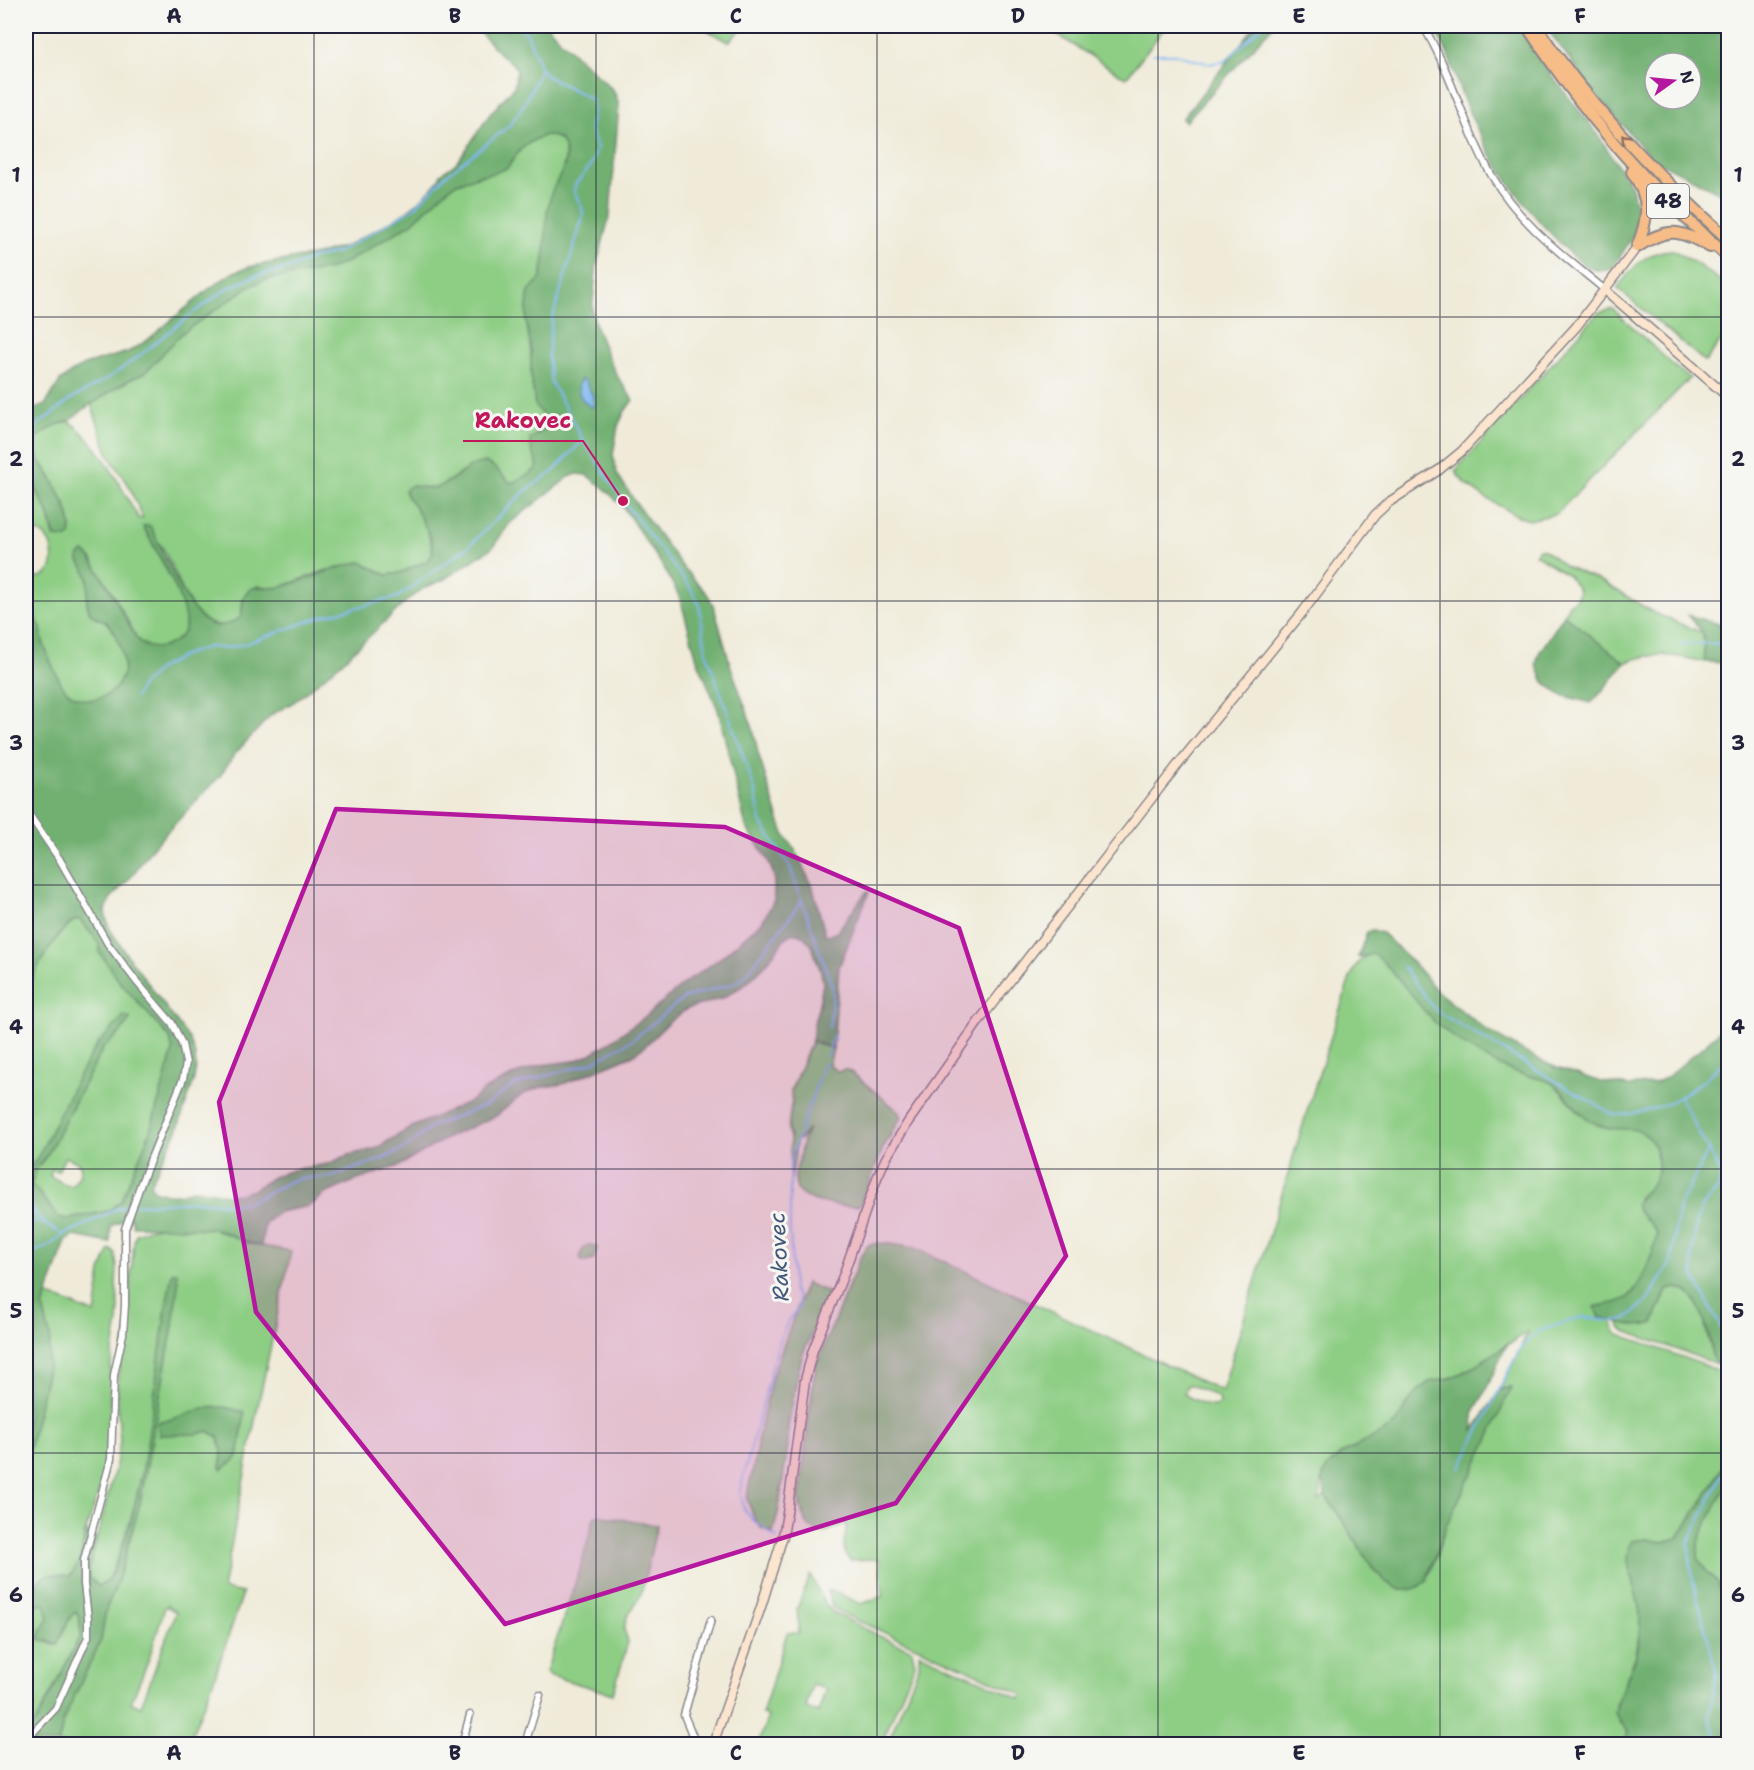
<svg xmlns="http://www.w3.org/2000/svg" width="1754" height="1770" viewBox="0 0 1754 1770" font-family="'Shantell Sans',sans-serif">
<rect width="100%" height="100%" fill="#f6f6f2"/>
<filter id="ink" filterUnits="userSpaceOnUse"><feTurbulence type="fractalNoise" baseFrequency=".0167" numOctaves="2"/><feDisplacementMap in="SourceGraphic" scale="12" xChannelSelector="R" yChannelSelector="G"/><feConvolveMatrix kernelMatrix="1 2 1 2 8 2 1 2 1" color-interpolation-filters="sRGB"/></filter>
<filter id="wash" filterUnits="userSpaceOnUse"><feTurbulence type="fractalNoise" baseFrequency=".008" numOctaves="4" result="noise"/><feDisplacementMap in="SourceGraphic" scale="24" xChannelSelector="R" yChannelSelector="G"/><feGaussianBlur stdDeviation="1.35" result="paint"/><feColorMatrix in="noise" values="0 0 0 0 0 0 0 0 0 0 0 0 0 0 0 0 0 1.4 0 .05"/><feComposite in="paint" operator="in"/></filter>
<g filter="url(#wash)">
<rect width="100%" height="100%" fill="#f0ebd9"/>
<!-- green -->
<g fill="#8dcd84" stroke="#587860" stroke-width="1.5" fill-rule="evenodd">
<path d="M700 26H744L729 42Z"/>
<path d="M1043 26H1166L1126 78Z"/>
<path d="M545 135C571 136 567 159 560 176L541 278 530 290 528 327 531 351V376L546 422C545 430 536 444 533 452L537 460 538 467 530 474 512 483C502 478 497 470 489 464L474 465 439 487 425 489 412 485 407 497C421 511 430 534 433 554L427 561 400 573 387 575 379 572 327 570 278 588 257 586 243 597 241 617C194 650 180 575 162 547 157 540 149 533 143 526L178 592 184 609 186 624 184 631 181 637 170 645 158 648 147 647 138 640 114 596 90 557 84 552 79 561C82 565 87 571 88 576 91 589 83 601 90 612 94 619 99 618 105 621 110 624 113 631 116 636 120 646 126 660 124 671 120 698 86 708 67 692 60 686 44 648 42 638 41 635 42 632 41 629 38 620 28 614 26 606 23 598 26 586 26 578 32 578 40 578 45 575 56 568 54 546 46 538 45 536 40 533 38 532L26 534V472L48 512 54 537 68 538C78 524 59 491 51 477 44 465 32 454 35 439L56 425 69 421C100 443 121 487 139 519L143 518 128 484 109 456 91 404 129 380 145 373 181 334 248 287 264 280 330 269 347 262 412 223 448 189 457 183 507 168 520 150 532 141Z"/>
<path d="M1673 250 1695 263 1728 286V332L1705 362 1617 288C1634 267 1644 251 1673 250Z"/>
<path d="M1613 309 1675 367 1690 378 1556 514 1529 520 1520 517C1501 506 1466 490 1455 471L1598 313Z"/>
<path d="M1539 549H1543L1565 566 1603 582 1654 613 1703 633 1705 662C1676 656 1653 650 1625 663L1564 615 1569 604 1577 598 1579 590 1568 575 1535 554Z"/>
<path d="M79 919 96 939 119 981 170 1038 173 1051 149 1135 121 1201 108 1211 69 1219 58 1217 37 1190 31 1185 37 1168 47 1155 103 1048 122 1031 130 1019 80 1073 38 1157 26 1174V987C36 971 61 923 79 919ZM65 1157 75 1161 81 1166 79 1176 72 1186 66 1185 50 1176 52 1169 58 1171Z"/>
<path d="M1374 954 1387 965 1438 1025 1523 1075 1540 1078 1553 1083 1581 1114 1602 1127 1630 1128 1641 1131 1650 1139 1654 1147 1658 1162 1656 1178 1649 1188 1638 1198 1644 1219 1652 1225 1657 1233C1655 1250 1641 1287 1627 1298 1619 1304 1605 1304 1595 1307L1612 1320 1616 1333 1728 1374V1456L1712 1486 1678 1538 1663 1542 1647 1539 1633 1541 1630 1570 1640 1610V1627L1636 1655 1616 1704 1620 1722 1628 1733 1625 1744H887L919 1666V1653L1021 1699 1022 1694 845 1615 832 1607 828 1591 835 1592 861 1604 883 1596 879 1559 850 1560C838 1548 848 1537 846 1523 841 1525 835 1529 828 1531 808 1537 802 1515 799 1500L815 1368 860 1258C862 1254 865 1247 869 1245 879 1240 904 1247 915 1248L1222 1391 1308 1108 1349 981C1355 967 1358 956 1374 954ZM1528 1332 1500 1390 1510 1387 1490 1436 1448 1521 1431 1571 1413 1589 1401 1590 1386 1582 1374 1570 1335 1509 1325 1496 1319 1501 1323 1476 1328 1468 1340 1455 1392 1427 1401 1416 1407 1403 1420 1389 1429 1382 1448 1379 1468 1370ZM1187 1385H1191L1218 1397 1220 1402 1219 1405C1208 1409 1194 1400 1184 1394Z"/>
<path d="M812 1041 833 1049 829 1065 839 1072 844 1069 851 1072 898 1111 901 1117 883 1148 860 1205C849 1209 811 1202 802 1195 796 1191 795 1183 795 1177L802 1144 808 1128 801 1139 797 1140 791 1179 790 1138 788 1130 791 1106H792L791 1090Z"/>
<path d="M162 1226 214 1229 251 1244 291 1251 256 1415 223 1589 243 1593 214 1679 188 1744H58L65 1716 101 1640 106 1609 117 1584 140 1503 173 1325 167 1301C155 1392 147 1497 108 1581L99 1586 89 1578 88 1570 116 1465 120 1441 117 1398 118 1375 130 1316 129 1296 134 1242 136 1234 146 1230ZM204 1408 244 1412 238 1456 221 1469 222 1450 218 1437 208 1431 196 1434H163L160 1421 170 1420ZM168 1605V1607L176 1612 141 1706 131 1703 148 1661 165 1607Z"/>
<path d="M588 1245 596 1246 597 1249 593 1260 584 1262 581 1260C579 1253 583 1249 588 1245Z"/>
<path d="M110 1249 115 1253 117 1268 116 1285 119 1307 118 1321 111 1364 110 1418 104 1474 86 1531 79 1563 70 1577C62 1576 51 1572 44 1577 37 1582 35 1585 26 1585V1462L48 1369 50 1337 43 1307 46 1296 62 1300 95 1314 101 1271Z"/>
<path d="M806 1283 829 1293 802 1356 797 1378 788 1427V1445L778 1513 773 1532 761 1528 755 1519 747 1500 748 1490 754 1465 758 1439 772 1377Z"/>
<path d="M1675 1288C1711 1291 1702 1349 1720 1365L1625 1331 1620 1327 1619 1322C1631 1324 1641 1327 1653 1323L1667 1290Z"/>
<path d="M1728 1481V1610L1717 1582 1707 1572 1698 1558V1542Z"/>
<path d="M597 1515 657 1525 641 1595 627 1617 624 1629 628 1642 613 1694 551 1676 546 1672 582 1562 594 1518Z"/>
<path d="M810 1575C818 1588 822 1604 834 1613L877 1635 912 1650 915 1664 881 1744H758L768 1716 762 1714 787 1633H799L797 1609ZM812 1685 826 1689 818 1713 806 1708Z"/>
<path d="M45 1603 49 1619 42 1629 39 1639 56 1645 71 1616 76 1611 79 1616 81 1635 36 1722 26 1729V1611L27 1612 38 1604Z"/>
</g>
<!-- forest -->
<g fill="#72b072" stroke="#4a6956" stroke-width="1.5" fill-rule="evenodd">
<path d="M474 26H548L561 41 614 91 619 105 610 214 597 263 592 311 597 330 609 359 617 376 633 400 625 411 618 426 613 454 617 474 638 506 681 565 708 595 714 607 731 667 753 729 758 753 778 817 784 834 795 850 813 888 825 934 830 935 837 932 867 891 869 892 839 967 833 1049 812 1041 815 1018 818 1009 823 984 821 972 811 944 804 937 798 933 791 934 785 938 767 963 746 984 723 998 687 1009 669 1022 645 1046 633 1055 563 1084 538 1088 523 1094 496 1116 449 1137 399 1166 352 1182 325 1194 310 1206 279 1212 265 1223 261 1246 240 1240 231 1235 217 1229 133 1226 131 1218 125 1219 111 1226 110 1243 74 1236 66 1241 43 1307 50 1337 48 1369 26 1462V1174L38 1157 80 1073 97 1045 124 1016 130 1018 122 1031 103 1048 47 1155 37 1168 31 1185 37 1190 58 1217 69 1219 108 1211 121 1201 149 1135 173 1051 170 1038 119 981 99 952V943L96 939 79 919C60 923 36 971 26 987V605C30 612 38 621 41 628 42 631 41 635 42 638 44 647 60 686 67 691 73 697 84 700 92 700 100 699 111 694 116 687 123 678 126 669 123 657 121 647 115 627 105 621 99 618 94 618 90 612 84 602 89 591 88 581 88 571 79 565 78 556L84 552 90 557C100 574 111 590 120 608 126 618 131 631 138 640 144 647 154 649 163 647 171 644 181 639 184 631 193 610 154 547 143 526H150C164 551 184 608 207 622 218 629 231 624 241 617 243 609 241 597 248 591 257 583 269 590 280 587 308 580 333 567 361 562L387 575 400 573 427 561 433 554 431 538 414 505 407 497 405 490 412 485C421 487 430 490 440 486 453 482 472 460 486 463 496 465 502 478 512 483L530 474 538 467C536 457 529 449 530 439L541 432 545 427 546 422 545 418 535 405 531 376V351L526 320 528 295 530 290 541 278 545 251 547 211 552 191 565 165 566 156 564 147 560 139 553 136 545 135 532 141 520 150 507 168 494 173 477 176 457 183 448 189 412 223 347 262 330 269 264 280 248 287 181 334 145 373 129 380 91 404 69 421 56 425 35 439C32 454 44 466 51 478 60 494 74 517 70 536L68 538 55 537 48 512 26 472V410H32L45 405 60 381 72 372 84 365 128 352 145 342 210 288 234 272 249 267 323 253 347 246 400 216 421 200 438 181 441 174 455 164 463 154 490 114 514 87 517 70 512 63 501 55ZM577 474 586 475 604 488 623 507 664 568 680 598 697 659 718 710 746 827 768 860 774 876V900L762 922 719 959 683 984 650 1013 604 1046 587 1056 573 1061 541 1065 516 1074 486 1089 471 1101 412 1127 375 1149 348 1155 328 1164 292 1170 273 1177 253 1190 240 1194 226 1195 209 1191 192 1190 179 1194H167L154 1190 150 1184 177 1131 193 1083 196 1068 195 1055 190 1040 127 955 109 928 105 913 110 899 131 877 152 848 220 776 234 755 271 715 294 702 341 663 409 599 424 588 443 580 492 548 510 523 569 477Z"/>
<path d="M1255 26H1273L1185 122 1182 119Z"/>
<path d="M1431 26H1518L1549 72 1596 132 1632 187 1636 206 1637 223 1632 238 1612 269C1604 271 1597 272 1590 268 1578 262 1568 251 1558 241 1519 202 1488 157 1466 105 1454 79 1450 47 1431 26Z"/>
<path d="M1545 26H1728V197L1651 158 1594 92ZM1655 63H1691V99H1655Z"/>
<path d="M1564 615 1625 663C1613 676 1604 691 1591 703L1561 695 1544 682 1536 664 1539 653Z"/>
<path d="M1688 615 1711 622 1728 625V663L1705 662 1703 633Z"/>
<path d="M1373 931 1382 933 1413 963 1438 992 1489 1032 1535 1058 1557 1068 1602 1082 1629 1086 1655 1083 1666 1078 1707 1043 1728 1021V1371C1723 1367 1714 1362 1712 1355 1711 1352 1711 1348 1711 1345 1708 1330 1698 1293 1681 1289 1676 1287 1672 1289 1667 1290L1653 1323C1635 1330 1617 1321 1600 1317L1594 1307C1604 1305 1618 1304 1627 1298 1641 1288 1655 1249 1657 1233 1650 1221 1641 1218 1635 1205 1639 1197 1644 1194 1649 1187 1660 1175 1661 1155 1651 1141 1639 1122 1618 1133 1601 1126 1595 1124 1586 1118 1582 1114 1571 1105 1564 1089 1550 1082 1542 1078 1533 1078 1524 1075 1505 1070 1480 1056 1463 1044 1455 1038 1446 1032 1438 1025 1414 1003 1399 974 1374 954L1358 957 1367 932Z"/>
<path d="M177 1272 178 1285 173 1325 140 1503 117 1584 106 1609 101 1640 65 1716 58 1744H26V1729L36 1722 81 1635 79 1616 76 1612 71 1616 58 1642V1644L39 1639 42 1629 49 1619 45 1603 38 1604 27 1613 26 1611V1585C35 1585 37 1582 44 1577 51 1572 63 1576 70 1576L79 1563 86 1531 97 1538 88 1570 89 1578 99 1586 109 1581C153 1484 152 1376 172 1273Z"/>
<path d="M1507 1344 1483 1396 1473 1413 1474 1430 1500 1390 1511 1387 1490 1436 1448 1521 1426 1581 1418 1587 1413 1589 1401 1590 1396 1588 1386 1582 1374 1570 1335 1509 1325 1496 1323 1476 1327 1468 1340 1455 1392 1427 1401 1415 1407 1403 1420 1389 1429 1382 1448 1379 1468 1370 1489 1357Z"/>
<path d="M225 1407 244 1412V1418L238 1456 234 1461 221 1470 222 1450 218 1437 209 1431 196 1434 159 1435 158 1425 160 1421 170 1420 204 1408Z"/>
<path d="M1728 1457V1481L1698 1542V1558L1707 1572 1717 1582 1728 1610V1744H1625L1628 1732 1615 1713C1619 1691 1629 1675 1636 1656 1640 1643 1640 1627 1640 1614 1639 1592 1619 1560 1633 1541L1647 1539 1663 1542 1678 1538 1712 1486Z"/>
</g>
<!-- water -->
<path fill="#83b9f2" stroke="#526e96" stroke-width="1.5" d="M581 379 585 381 593 396 594 406 591 407C581 401 574 389 581 379Z"/>
<g fill="none" stroke-linecap="round" stroke-linejoin="round">
<!-- stream -->
<g stroke="#83b9f2" stroke-width="2">
<path d="M515 26 527 33 541 69 547 76 591 99 594 108 590 128 597 148 592 164 575 185 574 191 583 211 582 220 552 319 548 356 551 382 583 440 623 501 689 586 699 604 706 652 754 787 761 822 790 867 832 986 833 997 829 1028"/>
<path d="M1153 54H1175L1210 64 1225 61 1262 26"/>
<path d="M26 434 71 399 107 379 139 356 190 315 228 288 255 276 289 268 313 258 339 252 415 207 445 176 509 126 525 103 541 69"/>
<path d="M1680 644 1728 643"/>
<path d="M135 697 142 685 160 668 189 653 209 647 226 648 245 644 323 616 398 597 469 546 524 492 554 471 582 441"/>
<path d="M1403 967 1436 1011 1614 1115C1637 1114 1663 1108 1682 1095 1690 1090 1698 1085 1706 1079 1714 1072 1717 1065 1728 1063"/>
<path d="M827 1056 834 1035"/>
<path d="M1680 1098 1721 1173 1719 1187 1703 1206 1697 1219 1692 1256 1694 1276 1728 1341"/>
<path d="M26 1203 44 1223"/>
<path d="M26 1219 45 1224 64 1235 116 1209 132 1205 196 1201 231 1204 250 1202 291 1181 301 1178 331 1177 385 1158 407 1147 433 1126 486 1105 514 1085 591 1063 632 1040 684 998 733 984 745 976 801 902"/>
<path d="M26 1252C41 1253 51 1244 63 1236"/>
<path d="M1460 1468 1520 1348 1539 1331 1582 1317 1613 1321 1626 1319 1647 1301 1671 1262 1679 1207 1709 1149"/>
<path d="M777 1538 753 1520 744 1509 740 1490 778 1345 788 1321 799 1307 798 1298 793 1290 790 1230V1161L824 1063"/>
<path d="M1723 1744 1714 1732 1709 1714 1717 1675 1693 1581 1688 1543 1728 1463"/>
</g>
</g>
</g>
<g filter="url(#ink)">
<g fill="none" stroke-linecap="round" stroke-linejoin="round">
<defs>
<g id="street">
<path d="M1423 26C1452 73 1464 128 1492 176 1520 224 1564 256 1605 290"/>
<path d="M26 810 60 860 108 944 136 981 172 1023 182 1044 186 1063 183 1079 141 1183 125 1229V1305L123 1334 114 1375 111 1459 84 1560V1584L88 1618V1637L56 1708 26 1740"/>
<path d="M462 1744 470 1715"/>
<path d="M525 1744 540 1695"/>
<path d="M696 1744 684 1715 711 1620"/>
</g>
<g id="secondary">
<path d="M1605 290 1728 397"/>
<path d="M713 1744 761 1607 783 1536 788 1507 805 1380 813 1350 843 1276 877 1178 886 1158 908 1122 979 1021 1176 767 1302 613 1375 515 1389 502 1439 470 1462 451 1576 327 1637 247"/>
</g>
<g id="highway">
<path d="M1527 26C1560 77 1597 126 1639 171 1667 202 1698 229 1728 257"/>
<path d="M1536 26C1589 106 1657 176 1728 239"/>
<path d="M1632 172C1651 200 1649 217 1637 247"/>
<path d="M1637 247C1668 227 1679 229 1710 247"/>
</g>
</defs>
<!-- street casing -->
<use href="#street" stroke="#89868a" stroke-width="9"/>
<!-- secondary casing -->
<use href="#secondary" stroke="#89868a" stroke-width="11"/>
<!-- highway casing -->
<use href="#highway" stroke="#89868a" stroke-width="14"/>
<!-- street -->
<use href="#street" stroke="#fff" stroke-width="6"/>
<!-- secondary -->
<use href="#secondary" stroke="#fce5cf" stroke-width="8"/>
<!-- highway -->
<use href="#highway" stroke="#f7bd88" stroke-width="10"/>
</g>
<!-- one-way arrows -->
<defs><path id="oneway-chevron" d="M-2-3.5L2.5 0L-2 3.5" fill="none" stroke-width="1.6" stroke-linecap="round" stroke-linejoin="round" transform="scale(1.5)"/></defs>
<use stroke="#8c7062" href="#oneway-chevron" transform="translate(1625 138) rotate(-134)"/>
</g>
<!-- marked area -->
<path fill="#b5179e" fill-opacity="0.2" stroke="#b5179e" stroke-width="4.5" stroke-linejoin="round" d="M336 809 725 827 959 928 1066 1256 896 1503 505 1624 256 1312 219 1102Z"/>
<!-- grid -->
<path fill="none" stroke="#22223b" stroke-width="1.5" stroke-opacity="0.55" d="M314 26V1744M596 26V1744M877 26V1744M1158 26V1744M1440 26V1744M26 317H1728M26 601H1728M26 885H1728M26 1169H1728M26 1453H1728"/>
<g text-anchor="middle" dominant-baseline="central" stroke-width="6" stroke-linejoin="round" paint-order="stroke">
<!-- shield labels -->
<rect fill="#f6f6f2" stroke="#626272" stroke-width="1.5" x="1647" y="184" width="42" height="34" rx="4.5"/>
<g font-size="20" font-weight="bold" fill="#22223b">
<text x="1668" y="201">48</text>
</g>
<!-- water labels -->
<g font-size="22" font-style="italic" fill="#44577b" stroke="#f6f6f2">
<text transform="translate(779 1257) rotate(-93)">Rakovec</text>
</g>
</g>
<!-- callouts -->
<path fill="none" stroke="#c2185b" stroke-width="2" d="M623 501L583 441H463"/>
<circle fill="#c2185b" stroke="#f6f6f2" stroke-width="2" cx="623" cy="501" r="6"/>
<g font-size="22" text-anchor="middle" font-weight="bold" fill="#c2185b" stroke="#f6f6f2" stroke-width="6" stroke-linejoin="round" paint-order="stroke">
<text x="523" y="428">Rakovec</text>
</g>
<!-- margin -->
<rect width="1754" height="1770" fill="none" stroke="#f6f6f2" stroke-width="66"/>
<!-- north arrow -->
<g transform="translate(1673 81) rotate(75)"><circle r="28" fill="#f6f6f2" stroke="#a1a1a9" stroke-width="1.5"/>
<path d="M0-4.5L10 22L0 15L-10 22Z" fill="#b5179e"/>
<text y="-9" font-size="16" font-weight="bold" text-anchor="middle" fill="#22223b">N</text>
</g>
<rect x="33" y="33" width="1688" height="1704" fill="none" stroke="#22223b" stroke-width="2"/>
<g font-size="20" text-anchor="middle" font-weight="bold" fill="#22223b">
<text x="174" y="23">A</text>
<text x="455" y="23">B</text>
<text x="736" y="23">C</text>
<text x="1018" y="23">D</text>
<text x="1299" y="23">E</text>
<text x="1580" y="23">F</text>
<text x="16" y="182">1</text>
<text x="1738" y="182">1</text>
<text x="16" y="466">2</text>
<text x="1738" y="466">2</text>
<text x="16" y="750">3</text>
<text x="1738" y="750">3</text>
<text x="16" y="1034">4</text>
<text x="1738" y="1034">4</text>
<text x="16" y="1318">5</text>
<text x="1738" y="1318">5</text>
<text x="16" y="1602">6</text>
<text x="1738" y="1602">6</text>
<text x="174" y="1760">A</text>
<text x="455" y="1760">B</text>
<text x="736" y="1760">C</text>
<text x="1018" y="1760">D</text>
<text x="1299" y="1760">E</text>
<text x="1580" y="1760">F</text>
</g>
</svg>
